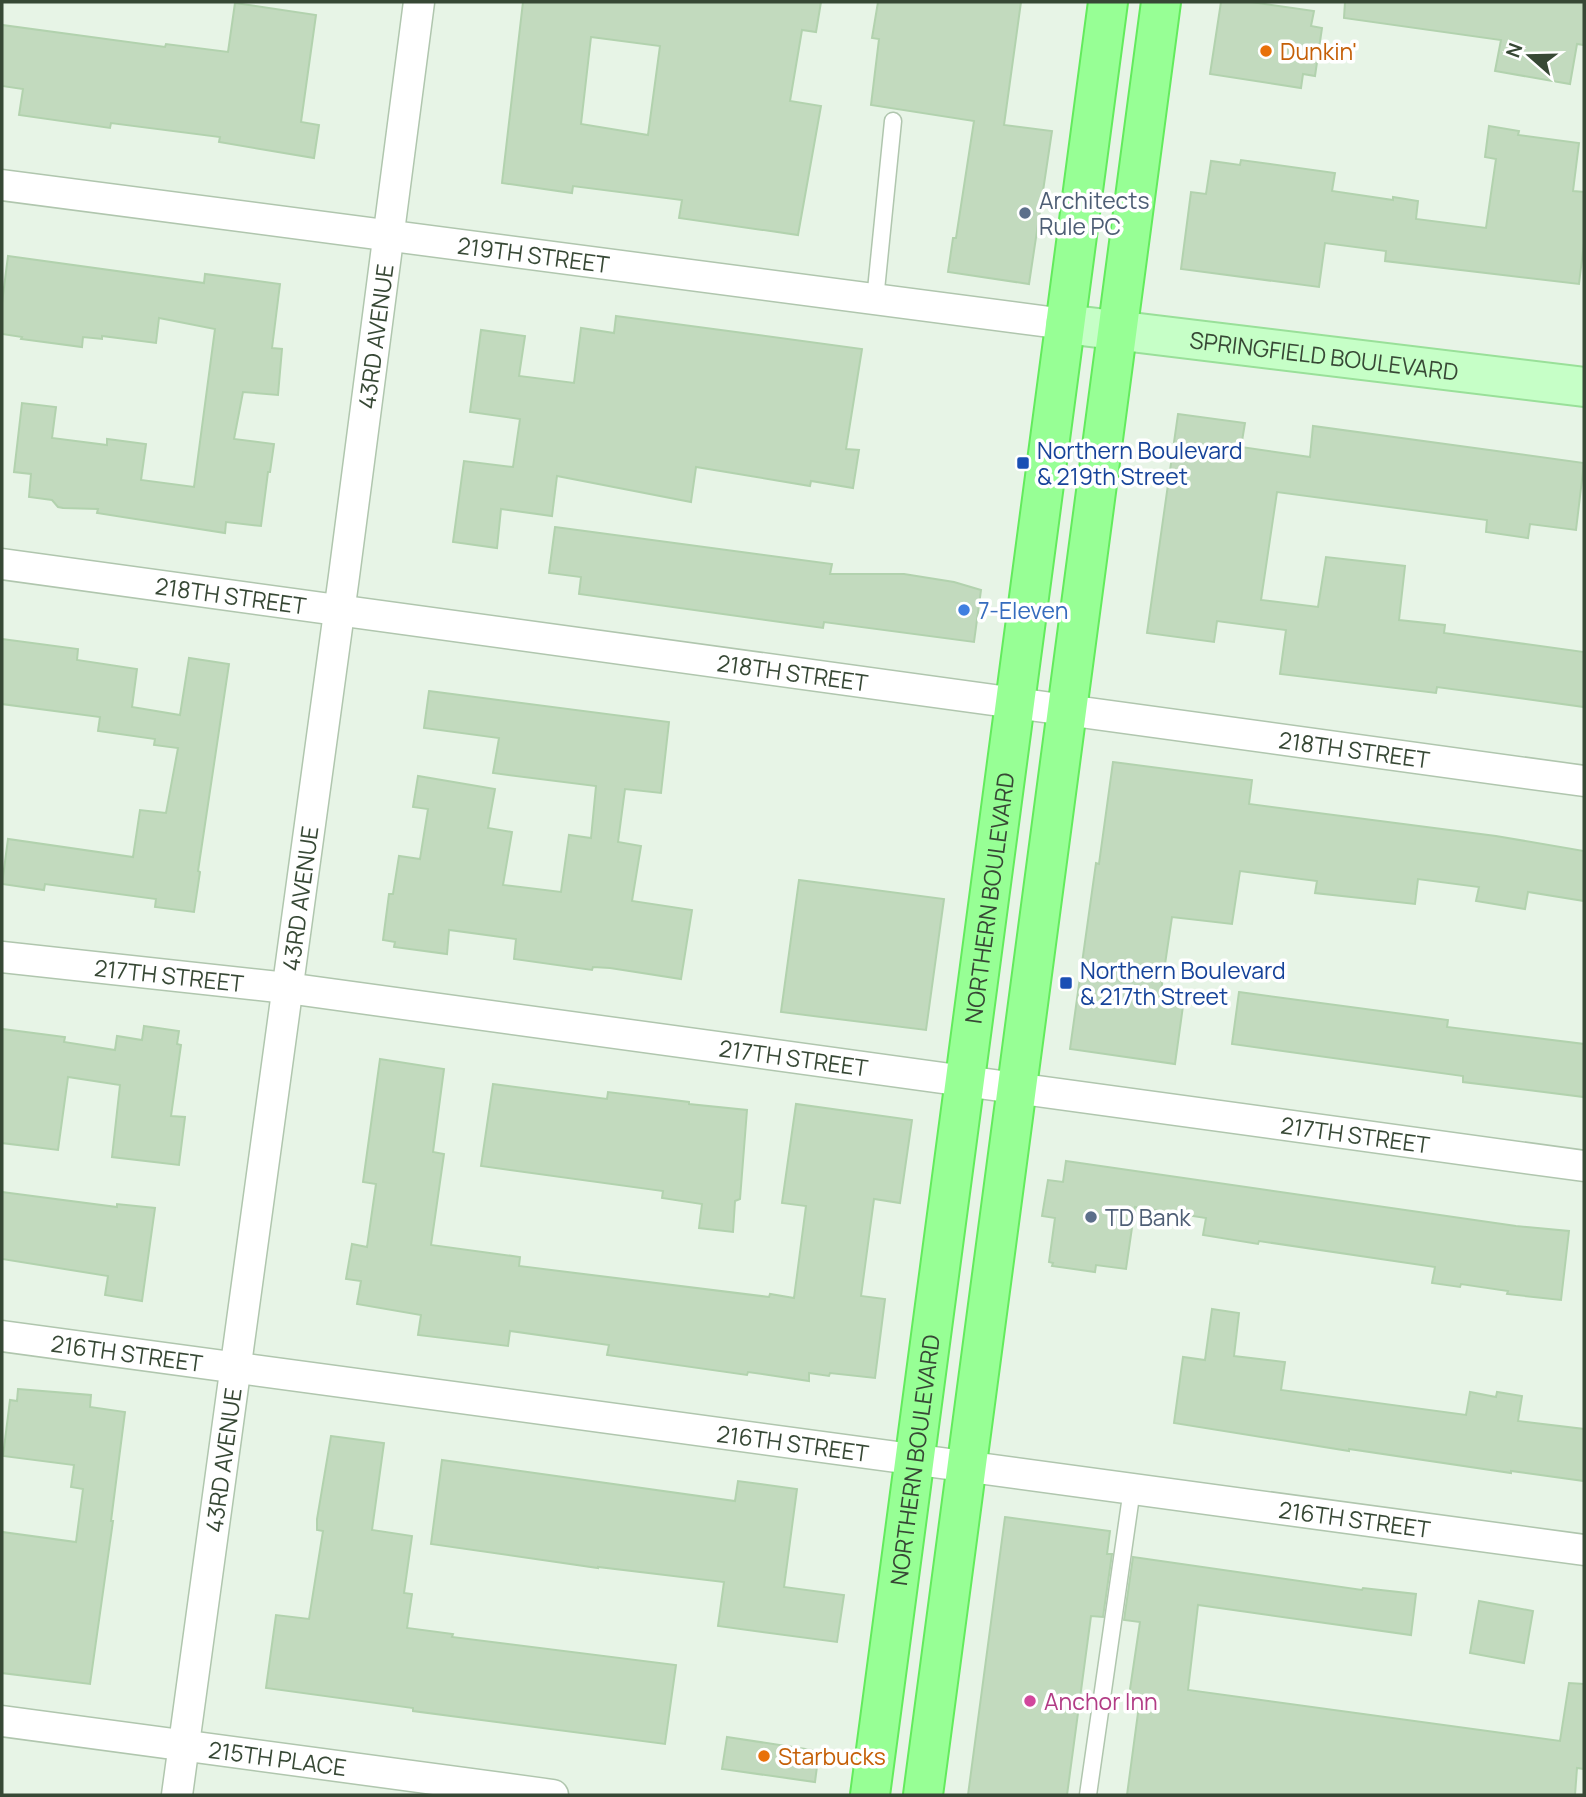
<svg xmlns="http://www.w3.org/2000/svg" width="1586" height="1797" viewBox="0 0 1586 1797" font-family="Manrope,sans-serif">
<rect width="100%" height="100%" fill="#e7f4e6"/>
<!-- building -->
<g fill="#c2dabe" stroke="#b2d2ae" stroke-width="2" fill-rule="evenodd">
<path d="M523 2H821L816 32 802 30 790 101 821 106 798 235 679 218 682 200 573 186 572 193 502 183ZM591 37 660 46 648 135 581 124Z"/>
<path d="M878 2H1021L1004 125 1052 131 1029 284 948 272 953 238H956L974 121 871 105 879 39 872 38Z"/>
<path d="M1221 2H1251L1314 11 1311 26 1322 28 1315 76 1303 74 1301 88 1210 74Z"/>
<path d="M1345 2H1584V45L1577 44 1570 84 1495 71 1501 40 1344 18Z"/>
<path d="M235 3 316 15 301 122 319 125 314 158 219 142 220 137 111 123 110 128 19 115 23 89 2 86V25L165 47 166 44 228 52Z"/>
<path d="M1489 126 1519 131 1518 135 1579 143 1573 191 1584 192V243L1579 284 1385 261 1386 251 1325 243 1319 287 1181 269 1191 192 1206 194 1211 161 1240 165 1241 160 1335 173 1332 191 1393 200V197L1418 201 1416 219 1486 228 1496 159 1485 157Z"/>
<path d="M8 256 204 283 205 274 280 284 272 348 282 349 278 395 243 392 234 439 274 444 270 472H268L261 526 226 522 225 533 97 513 98 509 63 508 58 507 52 500 29 497 31 474 14 472 22 403 56 407 52 438 107 445V439L146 444 141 480 194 487 215 329 159 318 156 343 102 336V339L83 337 82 347 21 339 22 337 2 334V303Z"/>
<path d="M616 316 862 349 846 449 859 450 853 488 811 481 810 486 696 467 691 502 557 476 552 516 501 509 497 548 453 542 464 461 513 467 520 419 470 412 481 330 525 336 519 376 574 383 581 328 614 333Z"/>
<path d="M1178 414 1245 423 1241 447 1310 457 1313 426 1584 463 1576 530 1530 524 1528 538 1486 532 1487 520 1277 492 1261 600 1318 607 1326 557 1405 566 1399 620 1445 625 1444 633 1584 652V707L1437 687 1436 693 1280 674 1286 630 1217 621 1214 642 1147 633Z"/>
<path d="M555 527 832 564 830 574H904L954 582 981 590 974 642 824 622 823 628 579 594 581 577 549 573Z"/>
<path d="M2 639 78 649 77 660 137 669 132 707 180 715 189 658 229 664 198 871 200 872 194 912 155 907 156 899 45 884 44 890 2 884 8 839 133 857 140 810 166 813 178 748 154 745 155 739 98 731 100 717 2 704Z"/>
<path d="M429 691 669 722 661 793 625 789 618 842 641 846 632 901 692 910 681 979 610 968 593 967 592 970 514 959 516 939 449 930 447 954 394 947 395 942 383 940 389 894H393L399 856 420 859 428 809 413 807 418 776 495 789 488 828 512 832 503 885 561 892 569 835 591 838 596 786 493 773 499 738 424 728Z"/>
<path d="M1113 762 1252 780 1249 804 1496 836 1584 851V901L1528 892 1525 909 1476 901 1479 887 1418 879 1415 904 1315 893 1317 881 1240 871 1232 924 1172 917 1161 991 1175 993 1174 1005 1183 1006 1175 1064 1070 1049 1090 906 1096 863 1099 864Z"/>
<path d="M799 880 944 899 926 1030 781 1012Z"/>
<path d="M1239 992 1448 1020 1447 1027 1584 1044V1097L1463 1082V1076L1232 1044Z"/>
<path d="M144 1026 179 1031 177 1044 181 1045 171 1116 185 1117 179 1165 112 1157 120 1085 68 1077 58 1150 2 1143V1029L65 1037 64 1042 115 1050 117 1036 142 1040Z"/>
<path d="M380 1059 444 1069 433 1152 444 1154 431 1245 520 1257 519 1266 769 1297 770 1294 794 1298 806 1206 782 1203 796 1104 912 1120 900 1203 874 1199 861 1296 885 1299 875 1378 830 1373 829 1376 809 1373V1381L748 1372 747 1375 607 1355 609 1345 510 1331 508 1346 418 1335 421 1315 357 1304 361 1281 346 1279 352 1244 367 1247 376 1184 363 1182Z"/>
<path d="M493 1084 607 1099 608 1092 689 1102V1104L747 1110 740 1199 735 1201 733 1232 699 1228 702 1204 662 1198 663 1191 481 1166Z"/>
<path d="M1066 1161 1516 1226 1569 1231 1561 1300 1507 1294 1508 1291 1461 1284 1460 1287 1432 1283 1435 1267 1259 1241 1258 1244 1203 1235 1206 1218 1135 1207 1126 1269 1096 1265 1095 1272 1052 1266 1053 1263 1049 1262 1055 1218 1042 1216 1048 1180 1063 1182Z"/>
<path d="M2 1192 117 1207V1204L155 1208 142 1301 105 1295 108 1276 2 1259Z"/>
<path d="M1212 1309 1239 1313 1234 1356 1285 1362 1281 1390 1466 1415 1470 1392 1496 1397 1497 1392 1522 1396 1518 1421 1584 1429V1481L1511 1471V1473L1349 1449V1451L1174 1423 1183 1357 1205 1360Z"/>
<path d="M18 1389 91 1395 90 1407 125 1412 111 1521H113L90 1684 2 1673V1532L76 1542 83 1489 71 1487 74 1465 3 1456 10 1400 17 1401Z"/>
<path d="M331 1436 384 1443 372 1530 412 1536 404 1593 412 1594 407 1628 453 1634 452 1637 676 1665 665 1744 413 1711V1708L266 1688 276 1615 309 1619 323 1531 317 1530V1519Z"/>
<path d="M442 1460 735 1501 738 1481 797 1489 784 1587 844 1595 837 1642 718 1626 724 1582 598 1567V1568L431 1544Z"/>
<path d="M1005 1517 1110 1531 1107 1554H1112L1103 1617 1091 1616 1067 1795H968Z"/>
<path d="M1133 1557 1362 1590 1363 1588 1416 1594 1411 1635 1198 1605 1188 1690 1560 1741 1569 1683 1584 1684V1769L1577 1768 1575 1795H1127L1140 1698 1129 1696 1140 1622 1124 1620Z"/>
<path d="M1479 1601 1533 1611 1524 1663 1470 1653Z"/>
<path d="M727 1737 819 1751 815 1782 722 1769Z"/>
</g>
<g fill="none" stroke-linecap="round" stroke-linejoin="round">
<defs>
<g id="service">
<path d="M875 300 893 121"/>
<path d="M1088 1795 1132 1489"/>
</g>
<g id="minor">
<path id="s1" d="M2 185 1065 324"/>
<path id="s2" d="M2 564 1584 781"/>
<path id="s3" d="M2 957 287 988 1584 1166"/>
<path id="s4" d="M2 1336 1584 1550"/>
<path id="s5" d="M2 1721 553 1795"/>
<path id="s6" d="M177 1795 344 576 419 2"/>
</g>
<g id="secondary">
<path id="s7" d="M1065 324 1584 387"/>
</g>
<g id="primary">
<path id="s8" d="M870 1795 1108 2"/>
<path d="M923 1795 1161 2"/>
</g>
</defs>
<!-- service casing -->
<use href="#service" stroke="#b0c6ae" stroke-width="19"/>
<!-- minor casing -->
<use href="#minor" stroke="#b0c6ae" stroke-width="33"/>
<!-- secondary casing -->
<use href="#secondary" stroke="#99e099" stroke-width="42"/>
<!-- primary casing -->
<use href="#primary" stroke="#63eb5d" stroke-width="42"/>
<!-- service -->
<use href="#service" stroke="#fff" stroke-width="16"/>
<!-- minor -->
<use href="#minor" stroke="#fff" stroke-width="30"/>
<!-- secondary -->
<use href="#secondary" stroke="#c6ffc7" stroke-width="38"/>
<!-- primary -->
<use href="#primary" stroke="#97ff95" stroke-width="38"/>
</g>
<!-- markers -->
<g fill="#e8710a" stroke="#fff" stroke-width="2.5">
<circle cx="1266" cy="51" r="7"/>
<circle cx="764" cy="1756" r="7"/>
</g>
<g fill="#5c6f8a" stroke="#fff" stroke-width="2.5">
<circle cx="1025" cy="213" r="7"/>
<circle cx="1091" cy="1217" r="7"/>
</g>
<g fill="#1a4fb4" stroke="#fff" stroke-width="2.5">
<rect x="1016" y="456" width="14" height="14" rx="3.5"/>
<rect x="1059" y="976" width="14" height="14" rx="3.5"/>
</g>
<circle fill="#3f7fe0" stroke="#fff" stroke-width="2.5" cx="964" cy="610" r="7"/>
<circle fill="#d1479c" stroke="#fff" stroke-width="2.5" cx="1030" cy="1701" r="7"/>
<g text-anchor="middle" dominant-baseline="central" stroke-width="7" stroke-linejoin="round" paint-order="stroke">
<!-- food labels -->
<g font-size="23" fill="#c56008" stroke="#fff" text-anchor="start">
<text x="1280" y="51">Dunkin'</text>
<text x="778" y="1756">Starbucks</text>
</g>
<!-- service labels -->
<g font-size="23" fill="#4e5e75" stroke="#fff" text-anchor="start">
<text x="1039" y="200">Architects<tspan x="1039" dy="26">Rule PC</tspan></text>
<text x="1105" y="1217">TD Bank</text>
</g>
<!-- street labels -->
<g font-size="23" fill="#374835" stroke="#fff">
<text stroke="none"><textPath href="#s1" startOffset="536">219TH STREET</textPath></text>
<text stroke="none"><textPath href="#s6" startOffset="1472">43RD AVENUE</textPath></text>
<text stroke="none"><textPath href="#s7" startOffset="261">SPRINGFIELD BOULEVARD</textPath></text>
<text stroke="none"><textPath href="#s2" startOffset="231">218TH STREET</textPath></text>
<text stroke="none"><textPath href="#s2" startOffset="798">218TH STREET</textPath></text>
<text stroke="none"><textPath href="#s2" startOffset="1365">218TH STREET</textPath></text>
<text stroke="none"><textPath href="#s8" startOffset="905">NORTHERN BOULEVARD</textPath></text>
<text stroke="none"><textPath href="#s6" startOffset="905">43RD AVENUE</textPath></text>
<text stroke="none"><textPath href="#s3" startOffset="168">217TH STREET</textPath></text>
<text stroke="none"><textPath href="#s3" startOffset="798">217TH STREET</textPath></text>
<text stroke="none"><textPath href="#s3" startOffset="1365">217TH STREET</textPath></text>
<text stroke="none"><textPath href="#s4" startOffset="126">216TH STREET</textPath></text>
<text stroke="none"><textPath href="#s4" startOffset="798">216TH STREET</textPath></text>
<text stroke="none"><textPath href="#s6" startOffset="338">43RD AVENUE</textPath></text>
<text stroke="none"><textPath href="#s8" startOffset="338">NORTHERN BOULEVARD</textPath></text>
<text stroke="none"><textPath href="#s4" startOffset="1365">216TH STREET</textPath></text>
<text stroke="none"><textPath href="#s5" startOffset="278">215TH PLACE</textPath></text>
</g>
<!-- transit labels -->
<g font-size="23" fill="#164399" stroke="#fff" text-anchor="start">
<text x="1037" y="450">Northern Boulevard<tspan x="1037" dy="26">&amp; 219th Street</tspan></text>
<text x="1080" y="970">Northern Boulevard<tspan x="1080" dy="26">&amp; 217th Street</tspan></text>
</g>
<!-- shop labels -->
<g font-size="23" fill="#366cbe" stroke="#fff" text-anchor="start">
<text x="978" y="610">7-Eleven</text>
</g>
<!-- hotel labels -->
<g font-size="23" fill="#b23c85" stroke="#fff" text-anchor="start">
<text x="1044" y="1701">Anchor Inn</text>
</g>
</g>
<!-- border -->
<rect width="1586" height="1797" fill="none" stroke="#374835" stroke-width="7"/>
<!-- north arrow -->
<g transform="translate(1530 56) rotate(290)" stroke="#ffffff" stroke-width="5" paint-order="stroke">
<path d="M0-5L12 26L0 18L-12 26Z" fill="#374835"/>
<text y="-10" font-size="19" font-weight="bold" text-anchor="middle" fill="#374835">N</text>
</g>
</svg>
